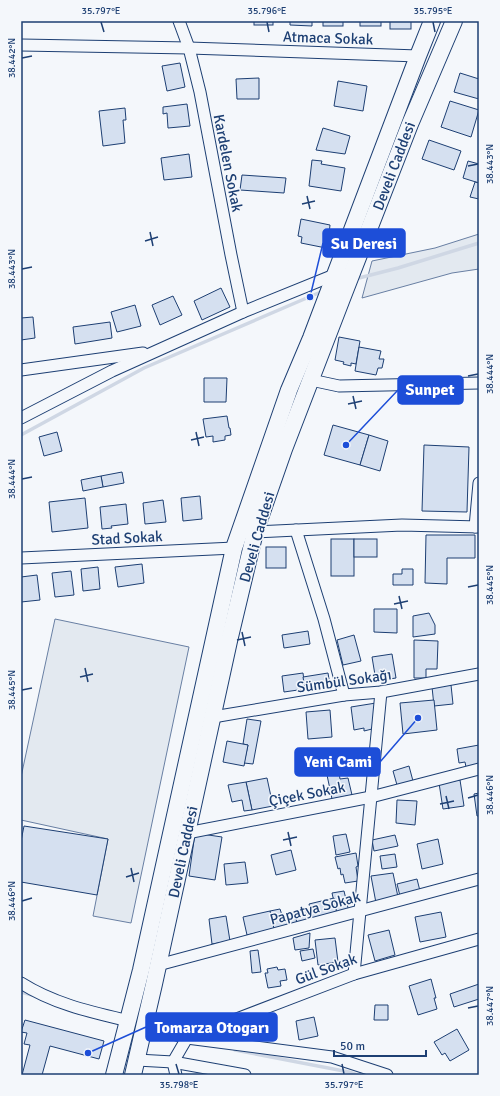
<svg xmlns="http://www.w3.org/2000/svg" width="500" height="1096" viewBox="0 0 500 1096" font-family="Signika,sans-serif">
<rect width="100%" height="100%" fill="#f4f7fb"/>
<!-- green -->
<g fill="#e3e9f0" stroke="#687fa3">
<path d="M479 234V269L452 273 362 298 372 261 435 248Z"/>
<path d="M55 619 189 647 131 923 93 916 108 839 21 820V777Z"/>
</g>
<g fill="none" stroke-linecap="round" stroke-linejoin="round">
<!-- stream -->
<g stroke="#cfd7e4" stroke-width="3.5">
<path d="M355 279 398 268 479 243"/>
<path d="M21 435 144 368 323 291"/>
<path d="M21 992 32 995"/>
<path d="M235 1050 349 1072 357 1075"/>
</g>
</g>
<!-- building -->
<g fill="#d5e0f0" stroke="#1d3f73">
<rect x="254" y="21" width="19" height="4"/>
<path d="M290 21H312V26L290 25Z"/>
<rect x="323" y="21" width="20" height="5"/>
<rect x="360" y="21" width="21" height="5"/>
<rect x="390" y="21" width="21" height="8"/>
<path d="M180 63 185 87 167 91 162 66Z"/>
<path d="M460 73 479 79V99L454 92Z"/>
<path d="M259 78V99H237L236 79Z"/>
<path d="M338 81 367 86 363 111 334 106Z"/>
<path d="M450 101 479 110 471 137 441 127Z"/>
<path d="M187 104 190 126 168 128 167 113 163 114V107Z"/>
<path d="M125 108 126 120H123L125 143 103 146 99 111Z"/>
<path d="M323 128 350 136 345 154 316 150Z"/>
<path d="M429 140 461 151 454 170 422 159Z"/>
<path d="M189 154 192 177 164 180 161 158Z"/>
<path d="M312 160 322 161 321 164 345 168 341 191 309 186Z"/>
<path d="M468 161 479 164V183L463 178Z"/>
<path d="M242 175 286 178 284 193 240 190Z"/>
<path d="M475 182 479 183V199L470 197Z"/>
<path d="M301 219 330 225 329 234 326 233 325 240H327L326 248 301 243 302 237 298 236Z"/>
<path d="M221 288 230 307 202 320 194 301Z"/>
<path d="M173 296 182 315 160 325 152 305Z"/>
<path d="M135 305 141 326 117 332 111 312Z"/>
<path d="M33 317 35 338 21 340V318Z"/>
<path d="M110 322 112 338 75 344 73 327Z"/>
<path d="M339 337 360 341 356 364 351 363V366L343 364 344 362 335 360Z"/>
<path d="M359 347 381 351 379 359H384L382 368H378L376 375 355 371Z"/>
<path d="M204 378H227L226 402H204Z"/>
<path d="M227 416 229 428H230L231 435 225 436V440L213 442V436L206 437 203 419Z"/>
<path d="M333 425 369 435 360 465 324 455Z"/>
<path d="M57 432 62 451 44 456 39 437Z"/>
<path d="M369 435 388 441 380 471 360 465Z"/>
<path d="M424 445 469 447 467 512 422 511Z"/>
<path d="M122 472 124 483 103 487 101 476Z"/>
<path d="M101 476 103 487 83 491 81 480Z"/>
<path d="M200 496 202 519 183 521 181 498Z"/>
<path d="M85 498 88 528 52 532 49 502Z"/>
<path d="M163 500 166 522 145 524 143 503Z"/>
<path d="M126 504 128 524 111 526 112 528 102 529 100 507Z"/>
<path d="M426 535H475V558H447V584L425 583Z"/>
<rect x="331" y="539" width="23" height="37"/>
<rect x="354" y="539" width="23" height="18"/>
<rect x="266" y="547" width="20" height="21"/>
<path d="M142 564 144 583 118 587 115 567Z"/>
<path d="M98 567 100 589 83 591 81 569Z"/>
<path d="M402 569H413V585H393V574H402Z"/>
<path d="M71 571 74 595 55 597 52 573Z"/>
<path d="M37 575 40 600 21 602V577Z"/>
<path d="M374 609H397V633L374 632Z"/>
<path d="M429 613 435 625V634L413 637V616Z"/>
<path d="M308 631 310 644 284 648 282 635Z"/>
<path d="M354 635 361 661 343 665 337 640Z"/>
<path d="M414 640 438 641 437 669H426V678H414Z"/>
<path d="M392 654 396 678 376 681 372 657Z"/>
<path d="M303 673 305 689 284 692 282 676Z"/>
<path d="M328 673 330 685 305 689 303 677Z"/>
<path d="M451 685 453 704 434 706 432 687Z"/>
<path d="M434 700 437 730 403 734 400 703Z"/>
<path d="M376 703 379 726 372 727V729L364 731V728L354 730 351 707Z"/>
<path d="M330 710 332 737 308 739 306 712Z"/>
<path d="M247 719 261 721 253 764 244 763 248 745 243 744Z"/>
<path d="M227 741 248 745 244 766 223 762Z"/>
<path d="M479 745V765L466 767 465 762 459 763 457 749Z"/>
<path d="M409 766 413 781 397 785 393 771Z"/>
<path d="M339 773 340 779 348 778 352 795 332 799 327 775Z"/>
<path d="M267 778 273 806 252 810 246 782Z"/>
<path d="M460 780 464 806 443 809 439 783Z"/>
<path d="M246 782 252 810 244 811 242 800 232 802 228 785Z"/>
<path d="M479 793V816H477L474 794Z"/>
<path d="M397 800 417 801 415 825 396 823Z"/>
<path d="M24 826 108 839 97 895 21 882V841Z"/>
<path d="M195 833 222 837 215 880 189 876Z"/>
<path d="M346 834 350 852 336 855 333 836Z"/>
<path d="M395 835 398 846 374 851 372 840Z"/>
<path d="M438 839 443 864 422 869 417 844Z"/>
<path d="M291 850 296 870 276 875 271 855Z"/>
<path d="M356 853 358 866 356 867 358 881 345 883 343 874 341 875 340 868 338 869 335 857Z"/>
<path d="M395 854 397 867 382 869 380 856Z"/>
<path d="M245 862 248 883 226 885 224 864Z"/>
<path d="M393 873 398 897 376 903 371 876Z"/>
<path d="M417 879 420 891 400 896 397 884Z"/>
<path d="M344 891 349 912 337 915 332 893Z"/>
<path d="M334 898 337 915 313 920 309 904Z"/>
<path d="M280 909 282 915 295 912 297 924 274 929 270 911Z"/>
<path d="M306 910 308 921 297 924 295 912Z"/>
<path d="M270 911 274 929 247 935 243 917Z"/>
<path d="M441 912 446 937 420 942 415 917Z"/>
<path d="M226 916 230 941 212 944 209 919Z"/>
<path d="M389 930 395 955 375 961 368 935Z"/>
<path d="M310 933 309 948 295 950 293 938Z"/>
<path d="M335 938 338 962 318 965 315 940Z"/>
<path d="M313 949 315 958 302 961 300 951Z"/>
<path d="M258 950 261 972 252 973 250 951Z"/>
<path d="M277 967 278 970 285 969 287 980 280 981 281 986 268 988 265 973H268L267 969Z"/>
<path d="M431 979 436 998H434L437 1009 418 1015 409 986Z"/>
<path d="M479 984V999L454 1007 450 994Z"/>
<path d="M375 1005H388V1020H374Z"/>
<path d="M314 1017 318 1036 299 1040 296 1021Z"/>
<path d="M25 1020 104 1041 99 1059 50 1046 42 1075H22L30 1045 24 1044 27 1033 21 1032Z"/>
<path d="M457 1029 469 1050 450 1061 445 1053 442 1055 434 1042Z"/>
</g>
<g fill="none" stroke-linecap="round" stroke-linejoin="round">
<defs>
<g id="street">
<path d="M179 21 189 48 200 92 231 255 243 312"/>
<path d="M21 45 189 48 418 56"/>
<path d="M21 370 143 353"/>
<path d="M311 380 339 386 479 383"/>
<path d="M21 418 112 371 243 312 334 275"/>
<path d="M475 527 479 483"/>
<path d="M296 530 324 619 344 695"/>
<path d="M255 532 402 525 479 527"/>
<path d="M21 558 234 548"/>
<path d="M213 717 344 695 381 692 479 674"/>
<path d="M187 833 371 797 479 769"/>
<path d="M158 965 479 879"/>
<path d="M354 974 381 692"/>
<path d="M21 983C54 1004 91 1012 129 1021"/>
<path d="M144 1026 187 1038 332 1057 387 1075"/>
<path d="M187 1038 354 974 479 939"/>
<path d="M137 1060 173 1062 245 1075"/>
<path d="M173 1062 187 1038"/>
<path d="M173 1062 176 1075"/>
</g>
<g id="secondary">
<path d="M114 1075 141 970 234 548 289 390 311 338 418 56 432 21"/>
<path d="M133 1075 154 984 229 641 255 532 284 449 341 301 410 124 454 21"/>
</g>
</defs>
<!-- street casing -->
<use href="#street" stroke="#1d3f73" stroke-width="13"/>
<!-- secondary casing -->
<use href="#secondary" stroke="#1d3f73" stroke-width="18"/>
<!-- street -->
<use href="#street" stroke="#f4f7fb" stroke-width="11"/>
<!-- secondary -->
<use href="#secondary" stroke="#f4f7fb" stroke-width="16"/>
</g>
<!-- ticks -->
<path fill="none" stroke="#1d3f73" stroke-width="1.5" d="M101 22 104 32M267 22 269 32M433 22 435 32M22 58 32 56M468 166 478 164M307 196 310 209M302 204 315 201M150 232 153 246M145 241 158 237M22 269 32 267M468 376 478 374M353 396 356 409M348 404 362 401M196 432 199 446M191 440 204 437M22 479 32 477M468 587 478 585M399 596 402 609M394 604 408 601M242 632 245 646M237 640 251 637M85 668 88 682M80 677 93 674M22 690 32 688M446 796 449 809M468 798 478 795M440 804 454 801M288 832 291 846M283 840 297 837M131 868 134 882M126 877 139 873M22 901 32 898M468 1008 478 1006M176 1064 179 1074M342 1064 344 1074"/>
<g text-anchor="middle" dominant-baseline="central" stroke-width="3" stroke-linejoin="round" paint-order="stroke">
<!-- street labels -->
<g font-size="15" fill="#1d3f73" stroke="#f4f7fb">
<text transform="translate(328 38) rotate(2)">Atmaca Sokak</text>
<text transform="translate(228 163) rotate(79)">Kardelen Sokak</text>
<text transform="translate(394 166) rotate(-69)">Develi Caddesi</text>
<text transform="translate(257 537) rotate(-74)">Develi Caddesi</text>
<text transform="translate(127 538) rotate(-3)">Stad Sokak</text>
<text transform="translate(344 681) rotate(-8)">Sümbül Sokağı</text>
<text transform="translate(307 794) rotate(-11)">Çiçek Sokak</text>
<text transform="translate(183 852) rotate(-78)">Develi Caddesi</text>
<text transform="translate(315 908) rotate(-15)">Papatya Sokak</text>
<text transform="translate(326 969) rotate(-20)">Gül Sokak</text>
</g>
</g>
<!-- callouts -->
<path fill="none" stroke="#1d4ed8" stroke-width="1.5" d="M310 297L323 243M346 445L398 390M418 718L380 762M88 1053L146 1027"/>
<g fill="#1d4ed8" stroke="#f4f7fb" stroke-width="1.5">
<circle cx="310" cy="297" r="4"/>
<circle cx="346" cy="445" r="4"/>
<circle cx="418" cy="718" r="4"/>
<circle cx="88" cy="1053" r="4"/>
</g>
<g fill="#1d4ed8" stroke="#1d4ed8" stroke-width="1.5">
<rect x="323" y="229" width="82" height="28" rx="4"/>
<rect x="398" y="376" width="65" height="28" rx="4"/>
<rect x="295" y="748" width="85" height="28" rx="4"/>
<rect x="146" y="1013" width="131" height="28" rx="4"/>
</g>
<g font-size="16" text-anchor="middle" font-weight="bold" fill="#fff">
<text x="364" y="249">Su Deresi</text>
<text x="430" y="395">Sunpet</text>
<text x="338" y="767">Yeni Cami</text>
<text x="212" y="1033">Tomarza Otogarı</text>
</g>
<!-- border -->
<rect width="500" height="1096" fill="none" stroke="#f4f7fb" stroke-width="44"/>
<!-- scale -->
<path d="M334 1050v6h92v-6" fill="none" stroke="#1d3f73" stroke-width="2"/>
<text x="340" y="1050" font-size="12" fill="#1d3f73" stroke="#f4f7fb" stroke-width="3" paint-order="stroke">50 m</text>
<rect x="22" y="22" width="456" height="1052" fill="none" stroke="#1d3f73" stroke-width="1.5"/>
<g font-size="10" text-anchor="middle" fill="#1d3f73">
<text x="101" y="14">35.797°E</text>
<text x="267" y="14">35.796°E</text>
<text x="433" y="14">35.795°E</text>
<text transform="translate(11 58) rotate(-90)" y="4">38.442°N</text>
<text transform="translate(489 164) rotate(-90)" y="4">38.443°N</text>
<text transform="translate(11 269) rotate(-90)" y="4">38.443°N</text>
<text transform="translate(489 374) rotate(-90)" y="4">38.444°N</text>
<text transform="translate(11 479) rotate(-90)" y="4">38.444°N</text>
<text transform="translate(489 585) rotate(-90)" y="4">38.445°N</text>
<text transform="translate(11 690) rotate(-90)" y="4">38.445°N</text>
<text transform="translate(489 795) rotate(-90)" y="4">38.446°N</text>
<text transform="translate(11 901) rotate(-90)" y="4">38.446°N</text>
<text transform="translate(489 1006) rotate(-90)" y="4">38.447°N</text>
<text x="179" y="1088">35.798°E</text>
<text x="344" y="1088">35.797°E</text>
</g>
</svg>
